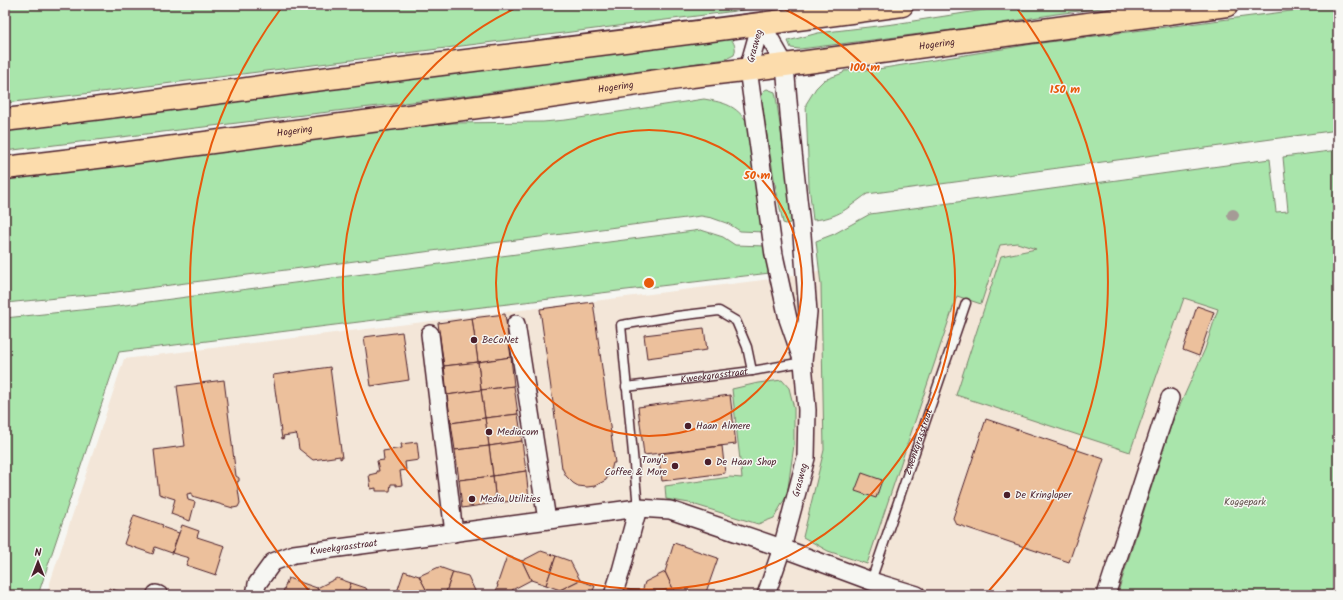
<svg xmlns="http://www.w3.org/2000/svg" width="1343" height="600" viewBox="0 0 1343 600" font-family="Kalam,sans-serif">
<rect width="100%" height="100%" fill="#f6f6f2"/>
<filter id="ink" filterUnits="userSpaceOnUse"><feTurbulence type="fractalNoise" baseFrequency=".025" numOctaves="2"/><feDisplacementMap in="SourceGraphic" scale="8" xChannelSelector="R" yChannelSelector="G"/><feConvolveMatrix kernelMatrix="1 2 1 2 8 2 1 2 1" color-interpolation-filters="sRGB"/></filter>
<g filter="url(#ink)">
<!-- built -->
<path fill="#f3e6d8" d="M1053 232 1245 285 1147 595H46L124 359 763 280Z"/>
<!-- green -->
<g fill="#a9e5ab" stroke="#7a826b">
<path d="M5 5H794L775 6 109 91 5 103Z"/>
<path d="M1016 5H1124L1056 14 984 26 800 49 791 48 788 41 818 33 894 24Z"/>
<path d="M1338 5V130L867 194C847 208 839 218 813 220L809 186 806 104 816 88 824 80 843 73 844 71 878 69 1033 44Z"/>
<path d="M730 37C734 43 737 48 734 55L726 59 478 94 5 151V127Z"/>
<path d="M767 89 775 92 776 97 792 210V219L790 223 786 224 783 223 775 184 761 100C762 94 762 91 767 89Z"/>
<path d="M704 99C726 103 735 105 748 123L764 232 740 231 729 224 712 218 701 216 109 293 5 303V176L252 148 306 140 451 123 543 122 566 120Z"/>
<path d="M1338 150V595H1117L1172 423 1205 349 1218 309 1184 298 1130 452 956 395 1001 256 1036 249 1017 243 1000 245 981 304 957 296 867 564 828 551 803 537 824 450 821 285 816 241 834 234 870 214 1270 159 1276 212 1288 211 1283 157Z"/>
<path d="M701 230 723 237 735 245 766 246 770 273 415 315 119 352 38 595H5V318L110 307Z"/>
<path d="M782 380 789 388 794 408V445L787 495 774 518 758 524 689 503 666 499 665 486 730 477 742 478 732 389 758 383Z"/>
</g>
<!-- building -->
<g fill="#ecc09c" stroke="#4a1f2b">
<path d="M593 302 615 463H613L611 471 606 480 595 486 587 487 578 486 573 483 566 476 562 468 540 309Z"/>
<path d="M1197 306 1214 312 1199 356 1183 350Z"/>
<path d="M505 314 511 357 478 362 472 318Z"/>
<path d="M472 318 478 362 444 366 438 323Z"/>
<path d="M704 328 707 350 647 358 644 335Z"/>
<path d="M402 332 409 380 371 386 364 337Z"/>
<path d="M511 357 514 386 481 390 478 362Z"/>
<path d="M478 362 481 390 447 395 444 366Z"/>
<path d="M330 367 342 458 340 459V456L313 460 299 449 297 435 296 434 283 436 284 438 282 439 273 375Z"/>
<path d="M224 380 236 476 239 478V481L237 482 240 503 238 507 233 508 192 496V493L187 494 188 500 195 502 190 521 171 514 175 499 159 494 154 450 185 446 177 386Z"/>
<path d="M514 386 518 414 485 418 481 390Z"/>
<path d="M481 390 485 418 451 423 447 395Z"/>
<path d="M730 395 736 444 644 455 638 407Z"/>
<path d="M518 414 522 441 489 446 485 418Z"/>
<path d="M485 418 489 446 455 450 451 423Z"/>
<path d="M986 419 1104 459 1069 562 956 524 953 518Z"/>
<path d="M522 441 526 471 493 476 489 446Z"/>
<path d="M417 442 419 460 405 462 406 470 400 471 402 485 396 486V484H391L390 491H376V488L371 489 369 475 377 473 376 471H379L377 461 384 460 383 451 402 448 401 444Z"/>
<path d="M489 446 493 476 459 480 455 450Z"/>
<path d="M722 446 725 473 662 481 658 454Z"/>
<path d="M526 471 529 499 496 503 493 476Z"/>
<path d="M862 473 882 480 876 498 855 491Z"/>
<path d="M493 476 496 503 462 508 459 480Z"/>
<path d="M134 515 163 525 162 527 179 533 172 553 155 547 153 554 124 544Z"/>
<path d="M182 525 199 531 197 537 225 546 216 575 186 565 189 558 172 553Z"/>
<path d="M674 543 718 558 705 595H685L674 591 665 572Z"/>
<path d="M541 551 556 556 546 585 531 580 522 561Z"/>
<path d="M507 556 522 561 531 580 512 590 515 595H495L498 585H497Z"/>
<path d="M556 556 570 561 580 580 560 590 546 585Z"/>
<path d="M439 567 453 572 445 595H429L419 576Z"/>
<path d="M404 571 419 576 429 595H396Z"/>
<path d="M453 572 468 576 477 595H445Z"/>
<path d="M665 572 674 591 673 595H641L645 582Z"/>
<path d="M288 578 317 588 321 595H282Z"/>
<path d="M337 578 351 583 347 595H321L317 588Z"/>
<path d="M580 580 595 586 591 595H563L560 590Z"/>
<path d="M351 583 366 588 369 595H347Z"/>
<path d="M109 588 129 595H107Z"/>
</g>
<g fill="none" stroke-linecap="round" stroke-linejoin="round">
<defs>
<g id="lane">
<path id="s1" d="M626 387 752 371 803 362"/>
<path d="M638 508 621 325 677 316 719 311 736 321 747 347 752 371"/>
<path id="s2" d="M871 581 966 303"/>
</g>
<g id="street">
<path d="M516 324 547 520"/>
<path d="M430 334 454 533"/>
<path d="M156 594 159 595"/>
<path id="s3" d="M255 595 257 584 273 562 294 554 638 508 670 510 782 548 871 581 917 595"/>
<path d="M613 595 621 571 638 508"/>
<path id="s4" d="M766 595 782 548 806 458 807 410 803 362 808 312 802 235 790 125 785 65 761 23 748 69 774 255 788 319 803 362"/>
<path d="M1106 595 1170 398"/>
</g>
<g id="highway">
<path d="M5 120C116 107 227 91 338 77 526 53 714 31 902 5"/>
<path id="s5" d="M5 168 114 155 508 103 692 76 785 65 1227 5"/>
</g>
</defs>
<!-- lane casing -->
<use href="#lane" stroke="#4a1f2b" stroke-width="11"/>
<!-- street casing -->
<use href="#street" stroke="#4a1f2b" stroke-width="20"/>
<!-- highway casing -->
<use href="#highway" stroke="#4a1f2b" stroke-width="25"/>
<!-- lane -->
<use href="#lane" stroke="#f6f6f2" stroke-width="8"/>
<!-- street -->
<use href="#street" stroke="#f6f6f2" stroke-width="17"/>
<!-- highway -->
<use href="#highway" stroke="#fcdcac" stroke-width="22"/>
</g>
<!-- trees -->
<circle fill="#a59b96" cx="1233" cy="215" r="6"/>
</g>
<!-- distance rings -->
<g fill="none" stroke="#e8590c" stroke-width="2">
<circle cx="649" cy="283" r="153"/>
<path d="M778 6A306 306 0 1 1 520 6"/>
<path d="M311 593A459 459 0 0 1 282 7M1016 7A459 459 0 0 1 987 593"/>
</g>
<!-- markers -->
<g fill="#4a1f2b" stroke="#f6f6f2" stroke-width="1.5">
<circle cx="474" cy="340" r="4"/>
<circle cx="688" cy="426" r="4"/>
<circle cx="489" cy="432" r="4"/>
<circle cx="708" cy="462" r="4"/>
<circle cx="675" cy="466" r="4"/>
<circle cx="1007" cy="495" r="4"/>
<circle cx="472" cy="499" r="4"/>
</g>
<g text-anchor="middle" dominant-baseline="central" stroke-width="3" stroke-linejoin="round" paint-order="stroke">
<!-- street labels -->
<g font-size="10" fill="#4a1f2b" stroke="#f6f6f2">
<text stroke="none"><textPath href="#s5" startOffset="940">Hogering</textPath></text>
<text transform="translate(755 46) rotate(-74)">Grasweg</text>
<text stroke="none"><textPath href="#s5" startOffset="616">Hogering</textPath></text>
<text stroke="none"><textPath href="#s5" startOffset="292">Hogering</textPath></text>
<text stroke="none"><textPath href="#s1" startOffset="89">Kweekgrasstraat</textPath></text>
<text stroke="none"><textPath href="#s2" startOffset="147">Zwenkgrasstraat</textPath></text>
<text stroke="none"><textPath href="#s4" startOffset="120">Grasweg</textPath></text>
<text stroke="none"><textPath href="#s3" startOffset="111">Kweekgrasstraat</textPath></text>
</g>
<!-- poi labels -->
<g font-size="10" fill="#4a1f2b" stroke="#f6f6f2" text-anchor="start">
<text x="482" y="340">BeCoNet</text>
<text x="696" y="426">Haan Almere</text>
<text x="497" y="432">Mediacom</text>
<text x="667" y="460" text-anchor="end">Tony's<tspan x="667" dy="12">Coffee &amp; More</tspan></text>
<text x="716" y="462">De Haan Shop</text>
<text x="1015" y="495">De Kringloper</text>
<text x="480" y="499">Media Utilities</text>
</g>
<!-- park labels -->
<g font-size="10" fill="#62504b" stroke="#f6f6f2">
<text x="1245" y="502">Koggepark</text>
</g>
</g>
<circle cx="649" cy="283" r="6" fill="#e8590c" stroke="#f6f6f2" stroke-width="2"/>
<g font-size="12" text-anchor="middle" font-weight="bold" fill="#e8590c" stroke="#f6f6f2" stroke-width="3" stroke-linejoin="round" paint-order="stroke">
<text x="865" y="71">100 m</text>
<text x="1065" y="93">150 m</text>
<text x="757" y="179">50 m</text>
</g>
<!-- margin -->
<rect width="1343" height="600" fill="none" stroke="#f6f6f2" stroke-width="20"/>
<rect x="10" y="10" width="1323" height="580" fill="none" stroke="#4a1f2b" stroke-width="1.5" filter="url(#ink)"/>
<!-- north arrow -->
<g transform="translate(38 562)" stroke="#f6f6f2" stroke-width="3" paint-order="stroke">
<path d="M0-3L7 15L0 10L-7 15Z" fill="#4a1f2b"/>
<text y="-6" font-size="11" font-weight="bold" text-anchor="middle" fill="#4a1f2b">N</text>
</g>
</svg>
